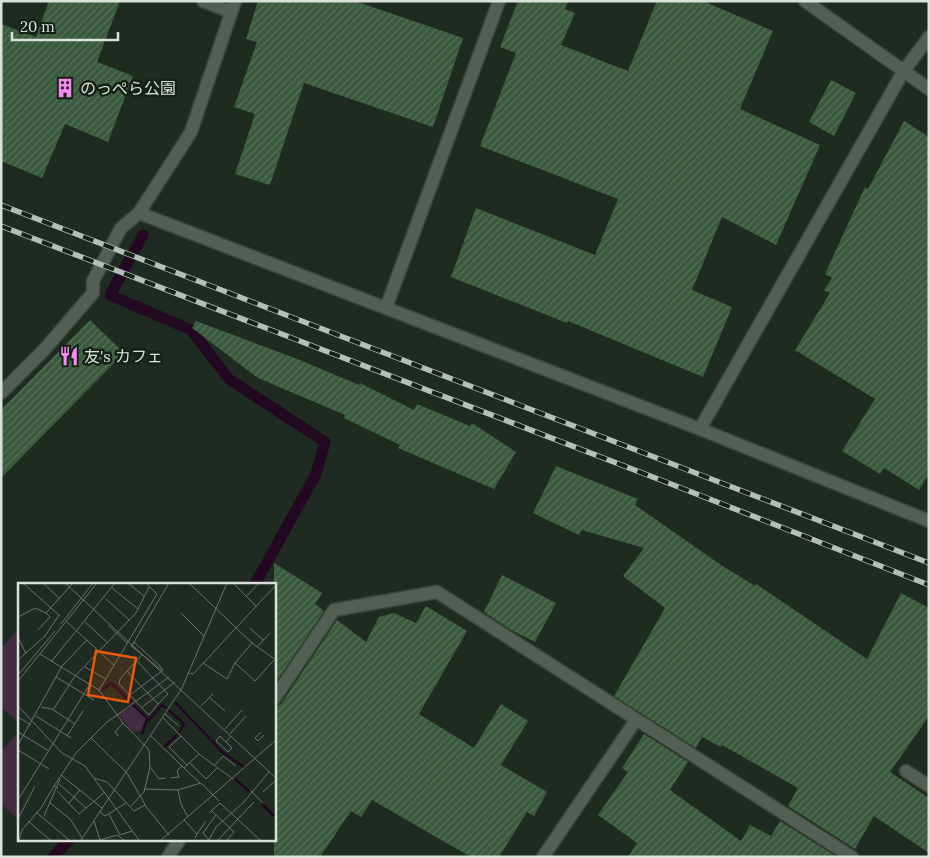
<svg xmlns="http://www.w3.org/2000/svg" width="930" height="858" viewBox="0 0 930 858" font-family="Lora,'Noto Sans JP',serif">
<defs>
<pattern id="building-hatch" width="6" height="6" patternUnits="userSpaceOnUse" patternTransform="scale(1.25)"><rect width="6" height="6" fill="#395a3d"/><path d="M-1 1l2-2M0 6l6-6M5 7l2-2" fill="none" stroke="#557158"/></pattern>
</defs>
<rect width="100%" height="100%" fill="#1f2a20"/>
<!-- green -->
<g fill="#422c41">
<path d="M19 629V723L1 707V648Z"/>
<path d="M15 736 19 739V820L1 804V751Z"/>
</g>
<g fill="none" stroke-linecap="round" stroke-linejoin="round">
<!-- stream -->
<g stroke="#230822" stroke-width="11">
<path d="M143 235 110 295 191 330 229 379 325 442 316 474 255 584"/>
<path d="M53 857 70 839"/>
</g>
</g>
<!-- building -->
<g fill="url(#building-hatch)">
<path d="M49 1H120L97 62 133 76 108 142 65 124 42 178 1 161V24L36 37Z"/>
<path d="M258 1H355L463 38 433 127 304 83 270 185 235 174 255 114 234 107 257 42 246 39Z"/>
<path d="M518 1H568L565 9 575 13 561 45 628 71 657 1H703L773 31 740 109 820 145 776 245 722 217 692 290 732 307 703 377 568 321 567 323 451 277 476 208 595 255 618 199 480 146 516 53 500 47Z"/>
<path d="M831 80 856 93 834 136 809 122Z"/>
<path d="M904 121 929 137V474L919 490 884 468 880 474 842 451 875 399 795 350 830 293 824 290 832 278 825 274 865 187 868 189Z"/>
<path d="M90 320 124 353 1 478V410Z"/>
<path d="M196 321 300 360 359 385 360 383 414 410 417 404 470 426 472 423 516 452 494 489 398 448 400 445 344 418 345 415 258 378 192 328Z"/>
<path d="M556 466 638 499 635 505 721 565 755 586 756 584 867 659 901 593 929 608V716L890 772 929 798V853L874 816 855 849 788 806 798 788 722 745 721 747 702 737 696 748 614 696 665 608 623 576 644 548 582 530 579 535 533 513Z"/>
<path d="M274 563 322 593 315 604 324 611 274 685Z"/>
<path d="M502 575 556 603 535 642 511 630 484 612Z"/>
<path d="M426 606 467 631 419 714 474 748 501 704 528 721 501 765 547 792 534 816 527 812 499 857H471L372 800 361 817 351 811 320 857H274V707L281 704 337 620 366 642 379 617 394 613 416 623Z"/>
<path d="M644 734 688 762 670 790 741 841 750 825 771 836 780 821 837 857H628L637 843 598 815 628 772 622 768Z"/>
</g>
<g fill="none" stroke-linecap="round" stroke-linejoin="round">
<defs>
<g id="street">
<path d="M203 1 231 12"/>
<path d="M235 1 191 132 139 213 700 429 929 521"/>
<path d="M805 1 929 89"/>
<path d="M386 308 499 1"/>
<path d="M1 393 44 350 93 293V281L121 228 139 213"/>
<path d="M700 429 903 72 929 37"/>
<path d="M274 699 334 610 437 592 852 857"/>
<path d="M906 771 929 786"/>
<path d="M168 857 180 839"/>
<path d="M543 857 636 720"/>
</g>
</defs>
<!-- street casing -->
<use href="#street" stroke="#3a443b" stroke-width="15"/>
<!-- street -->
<use href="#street" stroke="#535f54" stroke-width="12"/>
<defs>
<g id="rail">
<path d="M1 205 929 563"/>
<path d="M1 226 671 484 929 585"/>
</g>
</defs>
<!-- rail casing -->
<use href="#rail" stroke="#b6beb7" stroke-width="5.5"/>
<!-- rail -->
<use href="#rail" stroke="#152016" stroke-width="4" stroke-dasharray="11" stroke-linecap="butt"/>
</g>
<!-- icons -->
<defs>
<symbol id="building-bare" viewBox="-9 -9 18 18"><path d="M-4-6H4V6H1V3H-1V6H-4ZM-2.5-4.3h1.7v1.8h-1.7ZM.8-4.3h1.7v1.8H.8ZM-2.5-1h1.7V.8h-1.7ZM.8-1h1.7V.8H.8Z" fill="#f489f0" stroke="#152016" stroke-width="2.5" paint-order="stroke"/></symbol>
<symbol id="restaurant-bare" viewBox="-9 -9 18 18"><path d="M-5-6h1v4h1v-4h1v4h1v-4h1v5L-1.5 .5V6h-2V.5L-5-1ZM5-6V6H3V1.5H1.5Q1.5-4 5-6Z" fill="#f489f0" stroke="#152016" stroke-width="2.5" paint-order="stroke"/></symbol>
</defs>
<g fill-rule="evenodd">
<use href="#building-bare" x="51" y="74" width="28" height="28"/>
<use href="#restaurant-bare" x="55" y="342" width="28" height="28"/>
</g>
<g text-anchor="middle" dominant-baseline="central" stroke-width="5" stroke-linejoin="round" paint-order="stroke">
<!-- poi labels -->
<g font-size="16" fill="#dae1db" stroke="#152016" text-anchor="start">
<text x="80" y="88">のっぺら公園</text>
<text x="84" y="356">友's カフェ</text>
</g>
</g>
<!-- overview -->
<g transform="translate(18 583)">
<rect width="258" height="258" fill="#1f2a20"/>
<path d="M115 122 128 136 123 148 115 149 100 131Z" fill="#422c41"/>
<path fill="none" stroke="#230822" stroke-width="2.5" d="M83 108 93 100 113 119M157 119 192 156M115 122 131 137 144 122 149 125M151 127 166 141 161 150M124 151 129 136M193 157 204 169 226 184M146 164 159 152M217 196 231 208M244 221 256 233"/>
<path fill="none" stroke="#6a736b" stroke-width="1" d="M5 0 42 33M25 0 42 16M47 0 258 195M110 0 126 13M171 0 234 60 258 77M215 0 238 23M94 5 120 26M228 14 241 0M88 16 111 37M163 30 186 53M0 34 17 25 28 30 55 0M49 39 96 82M67 39 90 60M43 41 75 0M90 42 109 60M232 45 245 57M20 47 32 34 28 30M0 54 8 71M116 59 142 83 145 88 113 63ZM116 59 151 0M239 64 252 50M22 71 81 107 139 11 128 0M0 77 27 53 41 32M119 78 150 111 140 121M33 79 97 0M185 80 209 96 217 80 237 98 256 77M217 80 234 60M67 84 88 96M109 88 140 121 131 132 101 101 102 96 124 72M171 90 175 91 258 2M0 92 37 48M38 94 76 117M0 98 79 0M81 107 105 140 131 167 132 184 126 209 113 223M112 112 144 88M192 115 207 128M0 123 44 170 67 183 121 257M183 123 195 111M23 124 34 126 57 141M123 125 157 99M35 127 57 93 118 30 131 4M147 131 161 143M18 133 53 155M0 134 13 142M145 135 181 171 215 196M207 146 224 127M0 149 31 168M243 149 237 155 240 158 246 152M212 151 228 133M49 153 65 128M100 153 97 149 105 140M133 153 166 185M163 153 151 164 169 182M73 155 109 190 129 225 151 252M208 159 214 165 210 169 198 158 202 153 208 159 213 153M0 162 44 83 69 57M0 167 31 186M181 171 166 185 182 200M172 180 188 196 199 185M196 183 205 173 218 183M132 184 141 196 148 195M43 192 84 225M76 195 89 199 116 228 127 222M153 195 161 194 159 188 164 183M41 201 68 225M36 203 58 170 88 140 151 94M126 206 160 207 183 200 201 218M160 207 163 221 170 234M39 208 61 231 87 209M233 208 245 220M245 209 258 197M0 217 72 101M31 219 52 236 64 255M51 220 62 207M193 227 216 249 209 257M18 229 51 257M82 229 87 233 108 220M191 230 202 220 242 257M91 231 102 252 114 248M26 233 42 196M0 236 17 203M166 237 179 251 177 255M10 238 32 257M76 238 82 257M179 251 188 238M1 257 4 247 23 225 36 203 40 205M63 257 164 105 209 0M82 257 99 252 106 257M143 257 258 157M191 257 198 244 225 220 251 189M191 257 185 250 198 232M200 257 236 219"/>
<path fill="#e8590c" fill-opacity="0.15" stroke="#e8590c" stroke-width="2.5" d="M78 68 118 75 110 119 70 112Z"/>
<rect width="258" height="258" fill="none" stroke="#dae1db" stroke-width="2.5"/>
</g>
<!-- border -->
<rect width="930" height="858" fill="none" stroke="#dae1db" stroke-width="5"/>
<!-- scale -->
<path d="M12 32v8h106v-8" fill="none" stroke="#dae1db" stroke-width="2.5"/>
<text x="20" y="32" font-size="15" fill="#dae1db" stroke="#152016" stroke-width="4" paint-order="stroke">20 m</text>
</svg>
